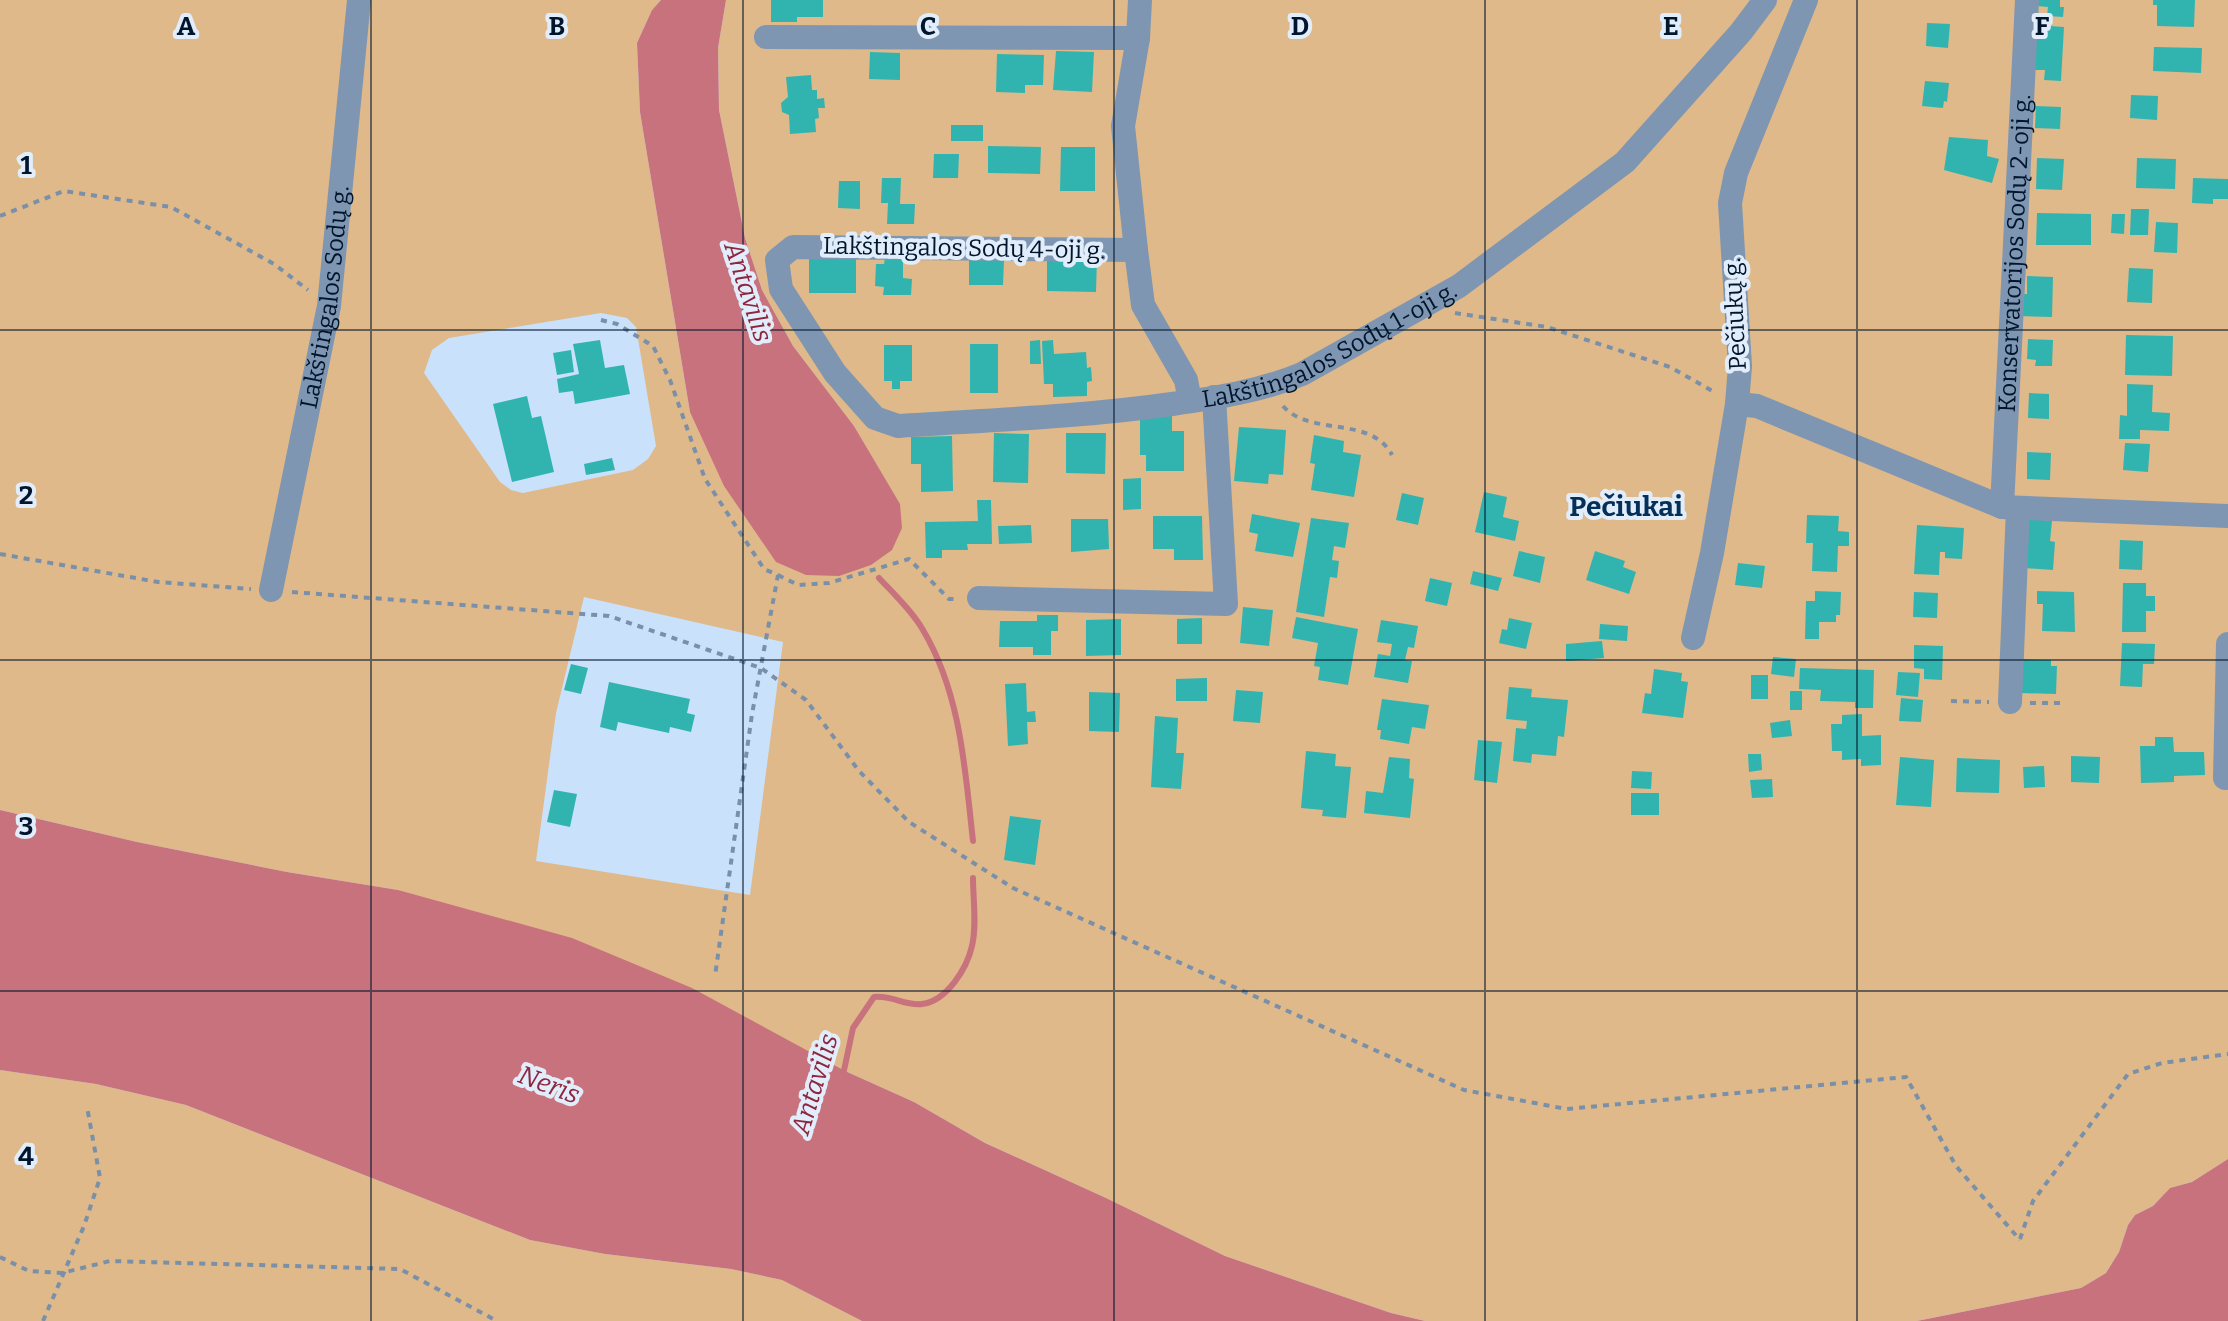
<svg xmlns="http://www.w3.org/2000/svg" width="2228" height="1321" viewBox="0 0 2228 1321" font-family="Bitter,serif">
<rect width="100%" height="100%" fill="#cae1fb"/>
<!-- green -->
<g fill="#dfb989" fill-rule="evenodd">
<path d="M0 0H661L652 10 637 43 640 112 690 412 900 505 854 426 793 346 762 290 745 238 719 110 718 48 726 0H2228V1159L2192 1182 2170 1188 2153 1206 2135 1215 2128 1225 2119 1252 2106 1273 2081 1288 1917 1321H1425L1391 1313 1225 1256 1106 1198 985 1143 914 1102 845 1071 398 890 287 872 137 842 0 810ZM601 313 627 318 636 327 656 446 648 459 633 470 523 493 511 490 500 482 424 373 432 350 449 338ZM584 597 783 642 750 895 536 861 556 713Z"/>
<path d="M0 1070 96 1084 186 1105 530 1240 605 1254 731 1269 782 1280 862 1321H0Z"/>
</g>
<!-- water -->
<g fill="#c8727d">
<path d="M661 0H726L718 48 719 110 745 238 762 290 793 346 854 426 900 504 902 528 892 550 871 565 839 576 806 575 776 562 724 486 690 412 640 112 637 43 652 10Z"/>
<path d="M0 810 137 842 287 872 398 890 572 938 692 988 845 1071 914 1102 985 1143 1106 1198 1225 1256 1391 1313 1425 1321H862L782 1280 731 1269 605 1254 530 1240 186 1105 96 1084 0 1070Z"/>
<path d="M2228 1159V1321H1917L2081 1288 2106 1273 2119 1252 2128 1225 2135 1215 2153 1206 2170 1188 2192 1182Z"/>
</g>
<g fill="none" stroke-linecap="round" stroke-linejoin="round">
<!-- stream -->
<g stroke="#c8727d" stroke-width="6">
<path d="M879 578C894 594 912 611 923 630 961 694 965 770 973 841"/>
<path d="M843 1075 853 1028 874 997C893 995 904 1006 922 1004 947 1001 967 968 972 946 977 925 973 899 973 878"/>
</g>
</g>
<!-- building -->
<g fill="#31b4b0">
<path d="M771 0H823V17H797V22H771Z"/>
<path d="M2038 0H2060V7H2064L2063 17 2047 16 2048 7 2037 6Z"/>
<path d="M2153 0H2195L2194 27 2157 26V5H2153Z"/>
<path d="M1927 23 1950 24 1948 48 1926 46Z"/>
<path d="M2036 25 2064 27 2061 81 2044 80 2045 70H2034Z"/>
<path d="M2154 47 2202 48 2201 73 2153 71Z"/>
<path d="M1056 51 1094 52 1092 92 1053 90Z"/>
<path d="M870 52 900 53V80L869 79Z"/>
<path d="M997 54 1044 55 1043 85H1025V93L996 92Z"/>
<path d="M811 75 812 90H817V99L824 98 825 108H818L819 118 815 119 816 132 790 134 789 115 782 112 781 103 788 97 786 77Z"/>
<path d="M1925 81 1949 83 1947 102 1944 101 1943 108 1922 106Z"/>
<path d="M2131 95 2158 96 2157 120 2130 118Z"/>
<path d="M2036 106 2061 107 2060 129 2035 128Z"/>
<rect x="951" y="125" width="32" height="16"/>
<path d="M1949 137 1988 140 1987 156 1999 159 1992 183 1944 170Z"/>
<path d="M988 146 1041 147 1040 174 988 173Z"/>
<path d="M1061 147H1095V191H1060Z"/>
<path d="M934 154H959L958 178H933Z"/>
<path d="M2037 158 2064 159 2062 190 2036 189Z"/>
<path d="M2137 158 2176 159 2175 189 2136 188Z"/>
<path d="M882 178H901L900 204H915L914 224H887L888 203H881Z"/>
<path d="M2193 178 2228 179V199H2213V204L2192 203Z"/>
<path d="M839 181H860V209L838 208Z"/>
<path d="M2131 209H2149L2148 235H2130Z"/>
<path d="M2037 213 2091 214V245H2036Z"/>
<path d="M2112 214H2125L2124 234 2111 233Z"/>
<path d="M2156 222 2178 223 2177 253 2154 252Z"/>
<path d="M1047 257 1097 258 1096 292 1047 291Z"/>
<rect x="809" y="258" width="47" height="35"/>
<path d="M885 258H903V278L912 279 911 295H883L884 287 875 286 876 264H884Z"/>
<path d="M969 259 1004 260 1003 285H969Z"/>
<path d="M2129 268 2153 269 2152 303 2127 302Z"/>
<path d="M2027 276 2053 277 2052 317 2020 316V294H2027Z"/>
<path d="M2126 335 2173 336 2172 376 2125 375Z"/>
<path d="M2028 339 2053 340 2052 366H2035L2036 360 2027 359Z"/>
<path d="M600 340 605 368 624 365 630 394 575 404 573 391 559 393 557 379 579 374 573 344Z"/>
<path d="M1040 340 1041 364H1030V341Z"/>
<path d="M1053 340 1054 354 1086 352 1087 368 1091 367 1092 381 1087 382V396L1053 397V384H1044L1042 341Z"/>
<rect x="970" y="344" width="28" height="49"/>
<path d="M884 345H912V381H900V389H892V381H884Z"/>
<path d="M571 350 574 372 557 375 553 353Z"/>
<path d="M2127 384 2153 385 2152 412 2170 413 2169 431 2140 430V439H2119L2120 415 2127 416Z"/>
<path d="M2029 393 2049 394V419L2028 418Z"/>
<path d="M527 396 532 418 541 416 554 472 512 482 493 404Z"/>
<path d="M1140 416H1172V431H1184V471H1146V455H1140Z"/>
<path d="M1239 427 1286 430 1283 475 1269 474 1268 484 1234 481Z"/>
<path d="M994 433 1029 434 1028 483 993 482Z"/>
<path d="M1066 433H1106L1105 474 1066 473Z"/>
<path d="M1314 435 1344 441 1343 452 1361 455 1354 497 1311 490 1315 464 1310 463Z"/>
<path d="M952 436 953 491 921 492V464H911V437Z"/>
<path d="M2125 443 2150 444 2148 472 2123 470Z"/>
<path d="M2027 452 2051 453 2050 480 2027 479Z"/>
<path d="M612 458 615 470 586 475 584 464Z"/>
<path d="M1141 478V509L1123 510V479Z"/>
<path d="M1484 492 1507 497 1503 517 1519 521 1515 541 1475 532Z"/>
<path d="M1402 493 1424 498 1418 525 1396 520Z"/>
<path d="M977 500H991L992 544H967L968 550H942V558H926L925 522 978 521Z"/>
<path d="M1252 514 1300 523 1293 557 1255 551 1258 534 1249 532Z"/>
<path d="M1807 515 1839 516 1838 531 1849 532V546H1838L1837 572 1812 571 1813 543H1806Z"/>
<path d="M1153 516H1202L1203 560H1174V549H1153Z"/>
<path d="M1311 518 1349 523 1345 548 1334 546 1332 560 1339 561 1337 578 1330 577 1324 617 1296 612Z"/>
<path d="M1071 519H1108L1109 549 1071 552Z"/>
<path d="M2029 519 2052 521 2050 541 2055 542 2053 570 2025 568Z"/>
<path d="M1031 525 1032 543 999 544 998 526Z"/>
<path d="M1917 525 1964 528 1962 559 1945 558V552H1940L1939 575 1914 574Z"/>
<path d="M2120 540 2143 541 2142 570 2119 569Z"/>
<path d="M1519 551 1545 557 1540 583 1513 576Z"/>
<path d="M1595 551 1625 561 1623 567 1636 572 1629 594 1586 580Z"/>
<path d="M1738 563 1765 566 1762 588 1735 585Z"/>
<path d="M1473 571 1502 578 1498 591 1470 584Z"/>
<path d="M1430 578 1452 583 1447 606 1425 601Z"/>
<path d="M2123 583H2146V596H2155V611H2146V632H2122Z"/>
<path d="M1815 591 1841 592 1840 615H1836V622H1819V639H1805L1806 601H1815Z"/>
<path d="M2037 591 2074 592 2075 632 2042 631 2043 604H2037Z"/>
<path d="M1914 592 1938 593 1937 618 1913 617Z"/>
<path d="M1243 607 1273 610 1269 646 1240 643Z"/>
<path d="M1037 615H1058V631H1051V655H1033V647H999L1000 621H1037Z"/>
<path d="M1296 617 1358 629 1348 685 1318 680 1320 667 1314 666 1318 643 1292 638Z"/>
<path d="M1202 618V644H1177V619Z"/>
<path d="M1509 618 1532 623 1526 649 1499 643 1502 629 1507 630Z"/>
<path d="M1121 619V655L1086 656V620Z"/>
<path d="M1381 620 1418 626 1414 648 1408 647 1405 660 1412 661 1408 683 1374 677 1378 654 1390 656 1392 644 1377 642Z"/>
<path d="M1600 624 1628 626 1627 641 1599 639Z"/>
<path d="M1602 641 1604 658 1566 661V644Z"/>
<path d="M2122 643 2155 644 2154 664H2143L2142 687 2120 686Z"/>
<path d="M1914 645 1943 646 1942 680 1924 679V669L1914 668Z"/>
<path d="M1773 657 1796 659 1794 677 1771 674Z"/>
<path d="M2020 659 2051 660V666H2057L2056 694 2020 693Z"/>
<path d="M571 664 588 668 581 694 564 690Z"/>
<path d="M1800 668 1874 670 1873 708H1855V702L1820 701 1821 690 1799 689Z"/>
<path d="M1654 669 1682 673 1681 681 1688 682 1683 718 1642 713 1645 693 1651 694Z"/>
<path d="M1898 672 1920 673 1918 697 1896 695Z"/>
<rect x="1751" y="675" width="17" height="24"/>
<path d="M1207 678V701H1176V679Z"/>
<path d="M609 682 690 699 687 713 695 715 691 732 670 727 669 733 618 722 616 731 600 727Z"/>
<path d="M1026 683 1027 712 1035 711 1036 722H1027L1028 744 1008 746 1005 684Z"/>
<path d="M1509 687 1532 689 1531 697 1568 700 1564 737 1558 736 1556 756 1532 754 1531 763 1513 761 1516 728 1526 729 1527 721 1506 719Z"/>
<path d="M1236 690 1263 692 1260 723 1233 721Z"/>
<rect x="1790" y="691" width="12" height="19"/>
<path d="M1089 692 1120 693 1119 732 1089 731Z"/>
<path d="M1901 698 1923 700 1921 722 1899 721Z"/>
<path d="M1382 699 1429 705 1425 729 1412 727 1409 744 1380 739 1381 730H1377Z"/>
<path d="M1862 714V736L1881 735V765L1861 766V759L1842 760V751H1832L1831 724H1842V715Z"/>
<path d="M1155 716 1178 718 1176 753H1184L1181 789 1151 787Z"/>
<path d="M1790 720 1792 736 1772 738 1770 723Z"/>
<path d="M2155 737H2173L2174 752H2204L2205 775 2174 776V782L2141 783 2140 746H2155Z"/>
<path d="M1478 740 1502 742 1497 783 1474 780Z"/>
<path d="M1306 751 1336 754 1335 766 1351 767 1346 818 1322 816 1323 810 1301 808Z"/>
<path d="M1748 754H1761L1762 770 1749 772Z"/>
<path d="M2071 756 2100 757 2099 783 2071 782Z"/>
<path d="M1389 757 1410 759 1409 778 1414 779 1410 818 1364 813 1366 791 1383 793Z"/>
<path d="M1900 757 1934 760 1931 807 1896 805Z"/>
<path d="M1957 758 2000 760 1999 793 1956 792Z"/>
<path d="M2044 766 2045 787 2024 788 2023 767Z"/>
<path d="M1632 771 1652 772 1651 789 1631 788Z"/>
<path d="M1772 779 1773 797 1752 798 1750 780Z"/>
<path d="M554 790 577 794 570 827 547 822Z"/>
<rect x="1631" y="793" width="28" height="22"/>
<path d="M1010 816 1041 820 1035 865 1004 860Z"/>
</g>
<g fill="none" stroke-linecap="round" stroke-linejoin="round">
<!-- path -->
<g stroke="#7a90a9" stroke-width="4" stroke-dasharray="6 6" stroke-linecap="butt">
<path d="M0 216 64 191 171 207 274 264 308 290"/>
<path d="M1455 313 1547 327 1670 367 1716 393"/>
<path d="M601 320 617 324 653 346 670 380 705 479 764 569 778 575 752 714 715 976"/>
<path d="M1283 406C1310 437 1371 415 1392 455"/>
<path d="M0 554 158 582 251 589"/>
<path d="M778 575 798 585 829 583 909 559 949 599H957"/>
<path d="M292 592 609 616 761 668 806 700 859 771 909 822 1013 888 1464 1090 1567 1109 1906 1077 1956 1166 2020 1240"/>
<path d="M1951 701 1989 702"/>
<path d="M2030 703H2063"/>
<path d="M2020 1239 2033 1201 2128 1074 2162 1063 2228 1054"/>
<path d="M0 1257 29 1271 62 1273 110 1261 400 1269 497 1321"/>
<path d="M43 1321 84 1226 100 1178 87 1107"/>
</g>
<!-- minor -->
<g stroke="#7e96b1" stroke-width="24">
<path d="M1140 0 1138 38 1123 126 1136 250 1143 305 1186 380 1190 401"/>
<path d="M766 37 1138 38"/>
<path id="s1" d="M1136 250 793 247 777 260 781 289 835 373 875 418 898 426C989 420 1081 417 1172 404 1216 398 1261 391 1302 374L1459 286 1625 162 1741 32 1765 0"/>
<path d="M1737 404 1757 406 2002 507 2228 516"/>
<path id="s2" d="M2002 507 2027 0"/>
<path id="s3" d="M271 590 329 306 359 0"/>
<path d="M979 598 1226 604 1214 397"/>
<path d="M1693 638 1712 553 1737 404 1740 366 1730 203 1736 173 1806 0"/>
<path d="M2010 702 2018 508"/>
<path d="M2225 778 2228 644"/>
</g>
</g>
<!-- grid -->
<path fill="none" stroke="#01152c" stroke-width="2" stroke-opacity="0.55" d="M371 0V1321M743 0V1321M1114 0V1321M1485 0V1321M1857 0V1321M0 330H2228M0 660H2228M0 991H2228"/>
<g text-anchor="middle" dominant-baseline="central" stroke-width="8" stroke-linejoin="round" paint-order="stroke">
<!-- street labels -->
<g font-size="24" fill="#01152c" stroke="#e1edfa">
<text transform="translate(964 248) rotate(1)">Lakštingalos Sodų 4-oji g.</text>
<text stroke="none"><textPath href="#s2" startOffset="254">Konservatorijos Sodų 2-oji g.</textPath></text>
<text stroke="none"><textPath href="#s3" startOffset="298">Lakštingalos Sodų g.</textPath></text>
<text transform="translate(1735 314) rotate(-93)">Pečiukų g.</text>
<text stroke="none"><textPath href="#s1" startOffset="1022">Lakštingalos Sodų 1-oji g.</textPath></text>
</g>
<!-- water labels -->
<g font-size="26" font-style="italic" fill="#8e263d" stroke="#e1edfa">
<text transform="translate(748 292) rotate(72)">Antavilis</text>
<text transform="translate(815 1084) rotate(-73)">Antavilis</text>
<text transform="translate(549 1085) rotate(21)">Neris</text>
</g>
<!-- quarter labels -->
<g font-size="28" font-weight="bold" fill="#042f59" stroke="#e1edfa">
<text x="1626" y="506">Pečiukai</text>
</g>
</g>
<g font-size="26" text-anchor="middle" font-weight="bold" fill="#01152c" stroke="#e1edfa" stroke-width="8" stroke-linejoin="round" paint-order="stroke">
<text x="186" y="35">A</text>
<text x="557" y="35">B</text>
<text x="928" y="35">C</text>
<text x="1300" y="35">D</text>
<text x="1671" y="35">E</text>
<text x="2042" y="35">F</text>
<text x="26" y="174">1</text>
<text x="26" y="504">2</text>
<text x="26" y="835">3</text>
<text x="26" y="1165">4</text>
</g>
</svg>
